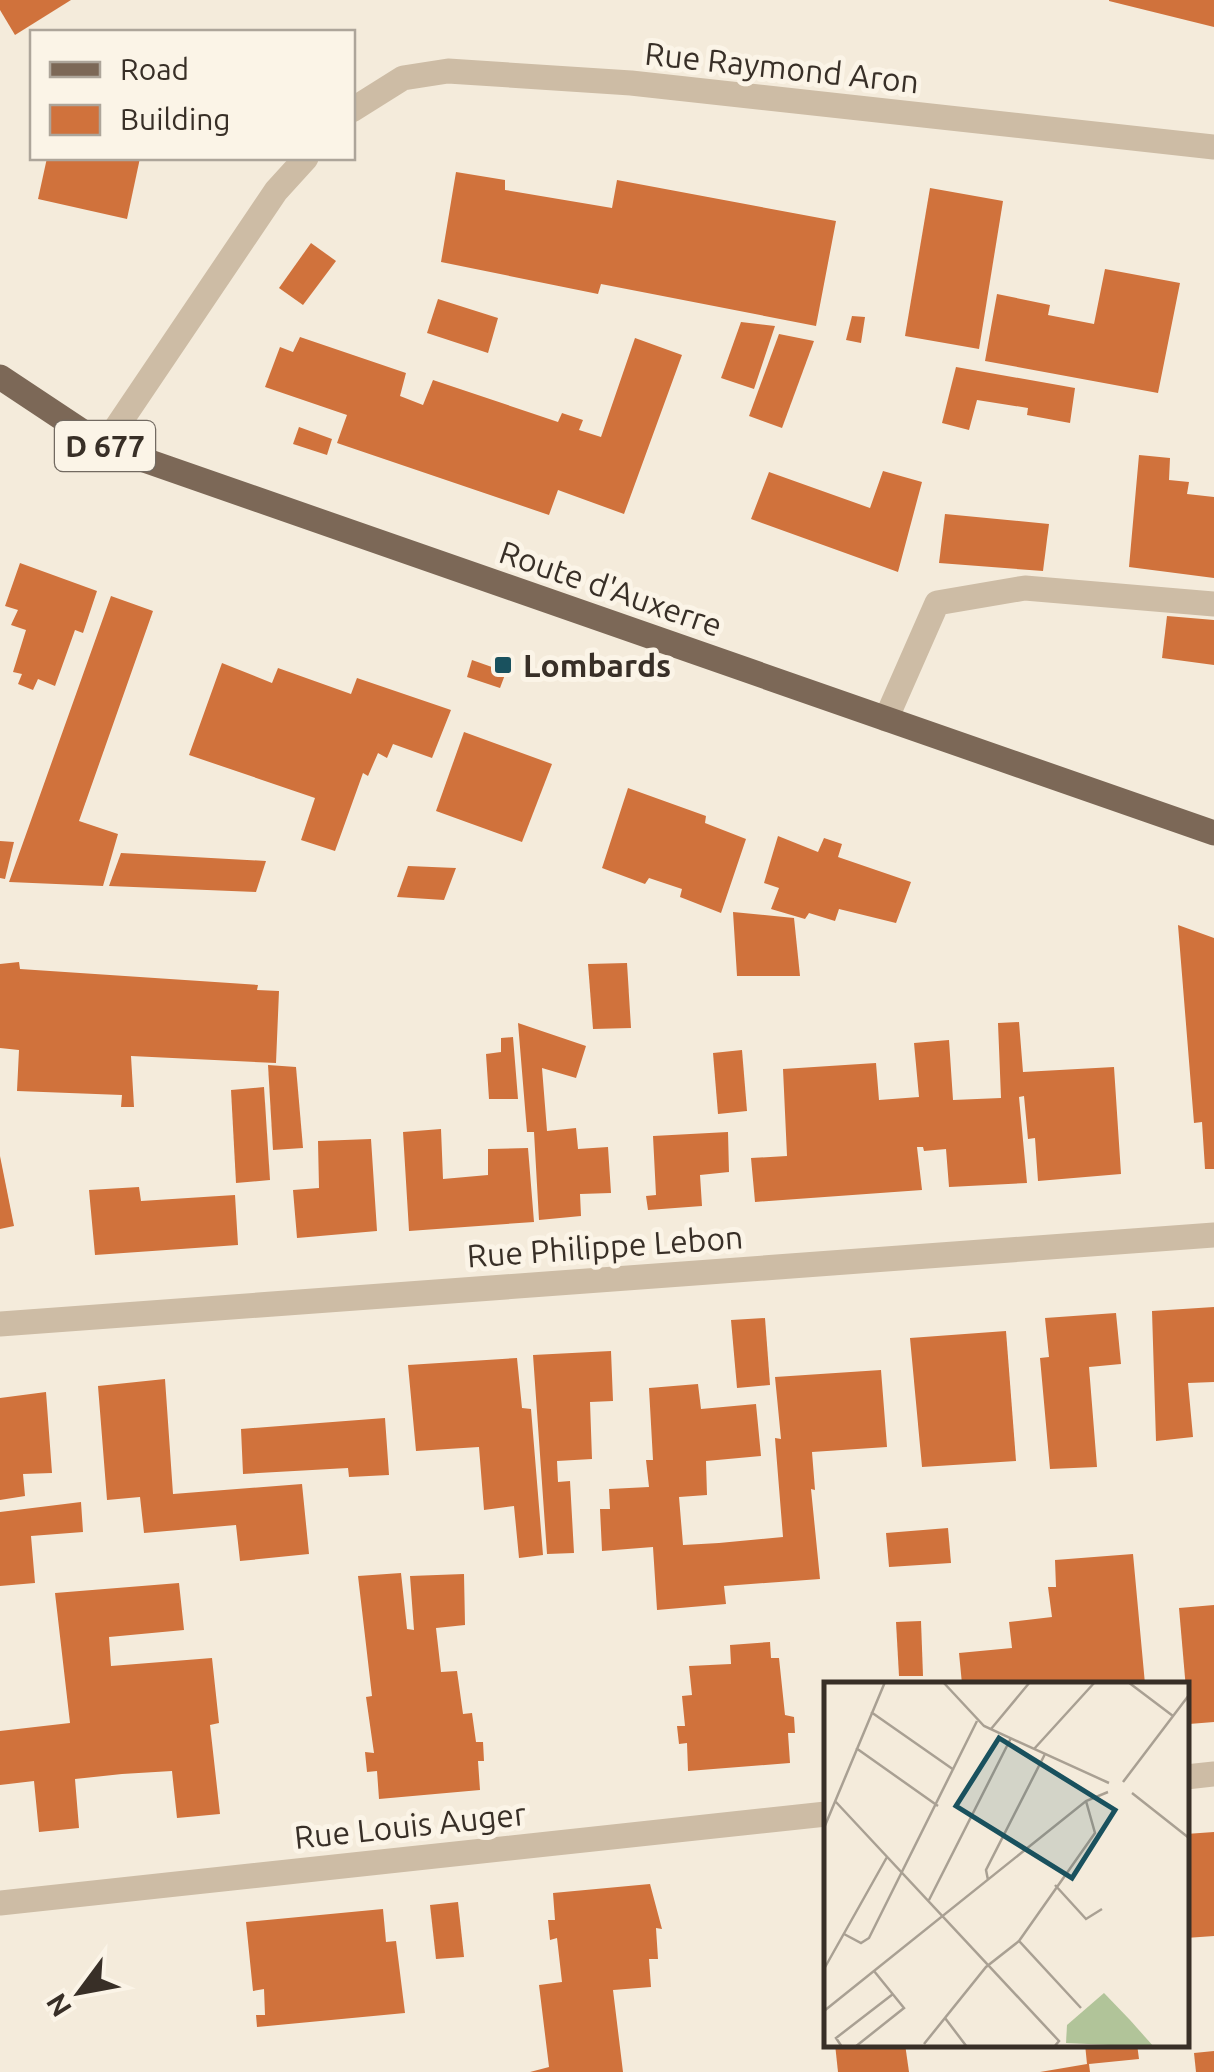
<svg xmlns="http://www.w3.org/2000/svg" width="1214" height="2072" viewBox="0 0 1214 2072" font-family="Ubuntu,sans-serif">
<rect width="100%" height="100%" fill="#f4ebdb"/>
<!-- building -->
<g fill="#d0723c">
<path d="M0 0H71L15 35 0 10Z"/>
<path d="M1214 0V27L1109 1V0Z"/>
<path d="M47 158H140L127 219 38 199Z"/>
<path d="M456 172 505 180V190L612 208 617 180 836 221 816 326 601 284 598 294 441 262Z"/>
<path d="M930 188 1003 201 979 349 905 336Z"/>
<path d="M311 243 336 261 303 305 279 288Z"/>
<path d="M1105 269 1180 283 1158 393 985 361 997 294 1050 305 1048 315 1094 324Z"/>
<path d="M438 299 498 318 488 353 427 333Z"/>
<path d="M852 316 865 317 861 343 846 340Z"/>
<path d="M741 322 775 326 754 389 721 378Z"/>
<path d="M779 334 814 341 782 428 749 416Z"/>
<path d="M300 337 406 373 400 396 423 405 433 380 558 422 562 413 583 420 579 430 601 437 635 338 682 355 624 514 558 490 549 515 337 443 347 415 265 387 280 347 293 352Z"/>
<path d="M956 367 1075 388 1070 423 1027 415 1028 408 977 400 969 430 942 423Z"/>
<path d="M299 427 332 439 327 455 293 444Z"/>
<path d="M1139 455 1170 458 1169 480 1189 482 1187 494 1214 497V578L1129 567Z"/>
<path d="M883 471 922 482 898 572 751 519 769 472 870 508Z"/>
<path d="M945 514 1049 524 1043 571 939 563Z"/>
<path d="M20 563 97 591 83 633 75 630 55 686 38 679 33 690 18 684 22 674 13 672 26 630 11 625 18 610 5 606Z"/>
<path d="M111 596 153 611 79 821 118 834 103 886 9 882Z"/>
<path d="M1167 616 1214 620V665L1162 658Z"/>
<path d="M472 660 506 672 500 688 467 677Z"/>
<path d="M222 663 272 683 278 668 351 694 357 678 451 710 432 758 393 744 387 758 378 753 368 776 363 773 335 851 301 840 315 798 189 755Z"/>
<path d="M464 732 552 764 522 842 436 811Z"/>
<path d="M628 788 706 816 705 823 746 839 721 913 680 897 682 889 649 878 645 884 602 868Z"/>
<path d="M778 836 818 852 824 838 842 844 838 857 911 882 896 923 839 909 835 921 809 913 805 919 771 909 779 888 764 883Z"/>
<path d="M0 841 14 842 5 879 0 878Z"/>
<path d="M121 853 266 861 256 892 109 886Z"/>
<path d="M408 866 456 868 444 900 397 897Z"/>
<path d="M733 912 794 918 800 976H737Z"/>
<path d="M1178 925 1214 938V1169H1205L1202 1122 1194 1123Z"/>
<path d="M19 962 20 969 258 985 257 990 279 991 276 1063 131 1056 134 1107H121L122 1095 17 1091 19 1050 0 1048V964Z"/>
<path d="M627 963 631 1028 593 1029 588 964Z"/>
<path d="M1019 1022 1023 1072 1114 1067 1121 1174 1038 1181 1035 1138 1028 1139 1024 1096 1019 1097 1027 1183 949 1187 946 1149 924 1151 923 1147H917L922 1190 755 1202 751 1158 787 1156 783 1069 876 1063 879 1100 919 1097 914 1043 949 1040 953 1100 1001 1098 998 1023Z"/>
<path d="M518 1023 586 1046 576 1078 542 1068 547 1131 576 1128 578 1149 608 1147 611 1193 580 1194 581 1216 539 1220 534 1132H527Z"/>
<path d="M513 1037 518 1099H489L486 1054 501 1052V1038Z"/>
<path d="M742 1050 747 1111 718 1114 713 1053Z"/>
<path d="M268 1065 296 1067 303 1148 273 1150Z"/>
<path d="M264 1087 270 1180 236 1183 231 1090Z"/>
<path d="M441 1129 443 1179 488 1175V1149L528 1148 534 1222 409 1231 403 1132Z"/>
<path d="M728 1132 729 1172 700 1175 702 1206 648 1210 646 1196 656 1195 653 1136Z"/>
<path d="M371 1139 377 1231 297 1238 293 1190 319 1188 318 1141Z"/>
<path d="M0 1156 14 1226 0 1229Z"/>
<path d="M139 1187 141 1201 235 1195 238 1245 95 1255 89 1190Z"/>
<path d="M1214 1307V1382L1188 1383 1193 1437 1156 1441 1152 1311Z"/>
<path d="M1116 1313 1121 1364 1089 1367 1097 1467 1050 1469 1040 1358 1049 1357 1045 1318Z"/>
<path d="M765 1318 770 1385 737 1388 731 1320Z"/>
<path d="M1006 1331 1016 1461 922 1467 910 1338Z"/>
<path d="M611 1351 613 1401 590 1402 592 1459 557 1461 558 1482 570 1481 574 1553 547 1554 533 1355Z"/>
<path d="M517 1358 522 1408 531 1409 543 1555 519 1558 514 1506 484 1510 479 1447 416 1451 408 1365Z"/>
<path d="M881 1370 887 1447 812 1452 815 1490 811 1489 820 1579 724 1586 726 1604 657 1610 653 1547 602 1551 600 1509H610L609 1489 649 1487 646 1460H653L649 1388 698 1384 701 1409 756 1404 761 1456 706 1461 707 1495 679 1497 683 1545 719 1543 783 1537 775 1438 781 1439 775 1377Z"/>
<path d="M165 1379 173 1494 302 1484 309 1554 240 1561 236 1525 144 1533 140 1497 107 1500 98 1386Z"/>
<path d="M46 1392 52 1473 23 1474 25 1496 0 1500V1398Z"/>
<path d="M385 1418 389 1475 349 1477 348 1468 243 1474 241 1429Z"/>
<path d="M81 1502 83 1532 31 1536 35 1583 0 1586V1512Z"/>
<path d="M948 1528 951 1563 889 1567 886 1533Z"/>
<path d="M1133 1554 1145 1684H962L959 1653 1012 1648 1009 1622 1052 1617 1048 1587H1056L1055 1560Z"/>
<path d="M401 1573 407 1629 414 1630 410 1576 464 1574 465 1625 436 1628 441 1672 457 1671 463 1714 472 1713 476 1742H483L484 1761H478L480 1790 379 1799 377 1771 367 1772 365 1752 374 1753 366 1697 372 1696 358 1576Z"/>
<path d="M179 1583 184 1630 109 1637 111 1666 212 1658 219 1723 210 1725 220 1814 177 1818 172 1771 122 1774 75 1779 79 1828 39 1832 34 1781 0 1785V1731L70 1723 55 1593Z"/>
<path d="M1214 1605V1722L1189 1724 1179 1608Z"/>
<path d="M921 1621 923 1676H899L896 1622Z"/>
<path d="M770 1642 771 1658H779L785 1715 794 1717 795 1733H788L790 1763 688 1771 687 1743 679 1744 677 1726H685L682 1696 692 1695 689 1666 731 1664 730 1645Z"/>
<path d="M1214 1832V1936L1186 1938V1834Z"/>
<path d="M650 1884 662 1929 656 1928 658 1959H649L651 1987 613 1990 623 2072H530L549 2067 539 1985 562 1982 557 1938 550 1940 548 1920H555L553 1893Z"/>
<path d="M458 1902 464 1957 436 1959 430 1905Z"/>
<path d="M383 1909 386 1942 396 1941 405 2013 257 2027 256 2015H265L264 1989 253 1991 246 1922Z"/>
<path d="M835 2044H905L909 2072H838Z"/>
<path d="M1085 2044H1137L1139 2059 1089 2064 1090 2072H1040L1087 2064Z"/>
<path d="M1214 2051V2072H1196L1194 2053Z"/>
</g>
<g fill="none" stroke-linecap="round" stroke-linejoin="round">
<!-- service -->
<path stroke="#cdbca5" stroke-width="25" d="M886 719 937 603 1025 588 1214 604"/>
<!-- minor -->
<g stroke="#cdbca5" stroke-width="25">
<path d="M352 110 403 78 448 71 631 83 1214 147"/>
<path d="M104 446 276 191 306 158"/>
<path d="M0 1324 1214 1235"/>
<path d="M1186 1777 1214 1774"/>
<path d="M0 1903 826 1814"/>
</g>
<!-- primary -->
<path stroke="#7c6857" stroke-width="25" d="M0 377 104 446 1214 833"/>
</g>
<!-- markers -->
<rect fill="#19515e" stroke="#fbf4e7" stroke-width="4" x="493" y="655" width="20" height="20" rx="5"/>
<g text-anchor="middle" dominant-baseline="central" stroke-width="10" stroke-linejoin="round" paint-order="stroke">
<!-- shield labels -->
<rect fill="#fbf4e7" stroke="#726a61" stroke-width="2.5" x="55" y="421" width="100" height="50" rx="8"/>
<g font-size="30" font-weight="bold" fill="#382f27">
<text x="105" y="446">D 677</text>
</g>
<!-- street labels -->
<g font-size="32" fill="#382f27" stroke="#fbf4e7">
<text transform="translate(782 67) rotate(6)">Rue Raymond Aron</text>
<text transform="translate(611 588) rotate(19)">Route d'Auxerre</text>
<text transform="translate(605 1246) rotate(-4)">Rue Philippe Lebon</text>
<text transform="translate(410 1825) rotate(-6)">Rue Louis Auger</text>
</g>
<!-- poi labels -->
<g font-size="32" font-weight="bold" fill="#382f27" stroke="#fbf4e7" text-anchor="start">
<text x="523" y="665">Lombards</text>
</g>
</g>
<!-- overview -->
<g transform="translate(824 1682)">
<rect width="365" height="365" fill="#f4ebdb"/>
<path d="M280 311 306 338 330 365 242 361 243 343Z" fill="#b1c499"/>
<path fill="none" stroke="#a9a093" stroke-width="2.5" d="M119 0 160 44 285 101M304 0 349 34M47 30 130 88M167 47 206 0M32 66 114 124M210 67 271 0M299 100 365 13M308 111 365 156M11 119 235 359 230 365M0 146 61 0M164 198 162 188 221 72M231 203 262 237 278 227M105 218 187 56M20 252 37 261 45 256 153 39M195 259 271 151 262 119M0 287 63 175M0 329 262 119 284 110M121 336 143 365M100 362 162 285 195 259 257 326M18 365 12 356 69 312M31 365 80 326 50 289"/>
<path fill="#19515e" fill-opacity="0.15" stroke="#19515e" stroke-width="5" d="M175 56 291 128 248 196 132 124Z"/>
<rect width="365" height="365" fill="none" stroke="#382f27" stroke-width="5"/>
</g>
<!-- legend -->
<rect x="30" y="30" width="325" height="130" fill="#fbf4e7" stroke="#ada59a" stroke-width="2.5"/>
<rect x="50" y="62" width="50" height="15" fill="#7c6857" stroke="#ada59a" stroke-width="2.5"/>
<text x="120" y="80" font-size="30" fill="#382f27">Road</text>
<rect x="50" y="105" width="50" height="30" fill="#d0723c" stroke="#ada59a" stroke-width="2.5"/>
<text x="120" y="130" font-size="30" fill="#382f27">Building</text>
<!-- north arrow -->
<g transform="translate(80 1992) rotate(238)" stroke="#fbf4e7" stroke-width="8" paint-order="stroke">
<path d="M0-8L18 38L0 25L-18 38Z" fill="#382f27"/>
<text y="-15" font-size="28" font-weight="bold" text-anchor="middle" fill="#382f27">N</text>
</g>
</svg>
